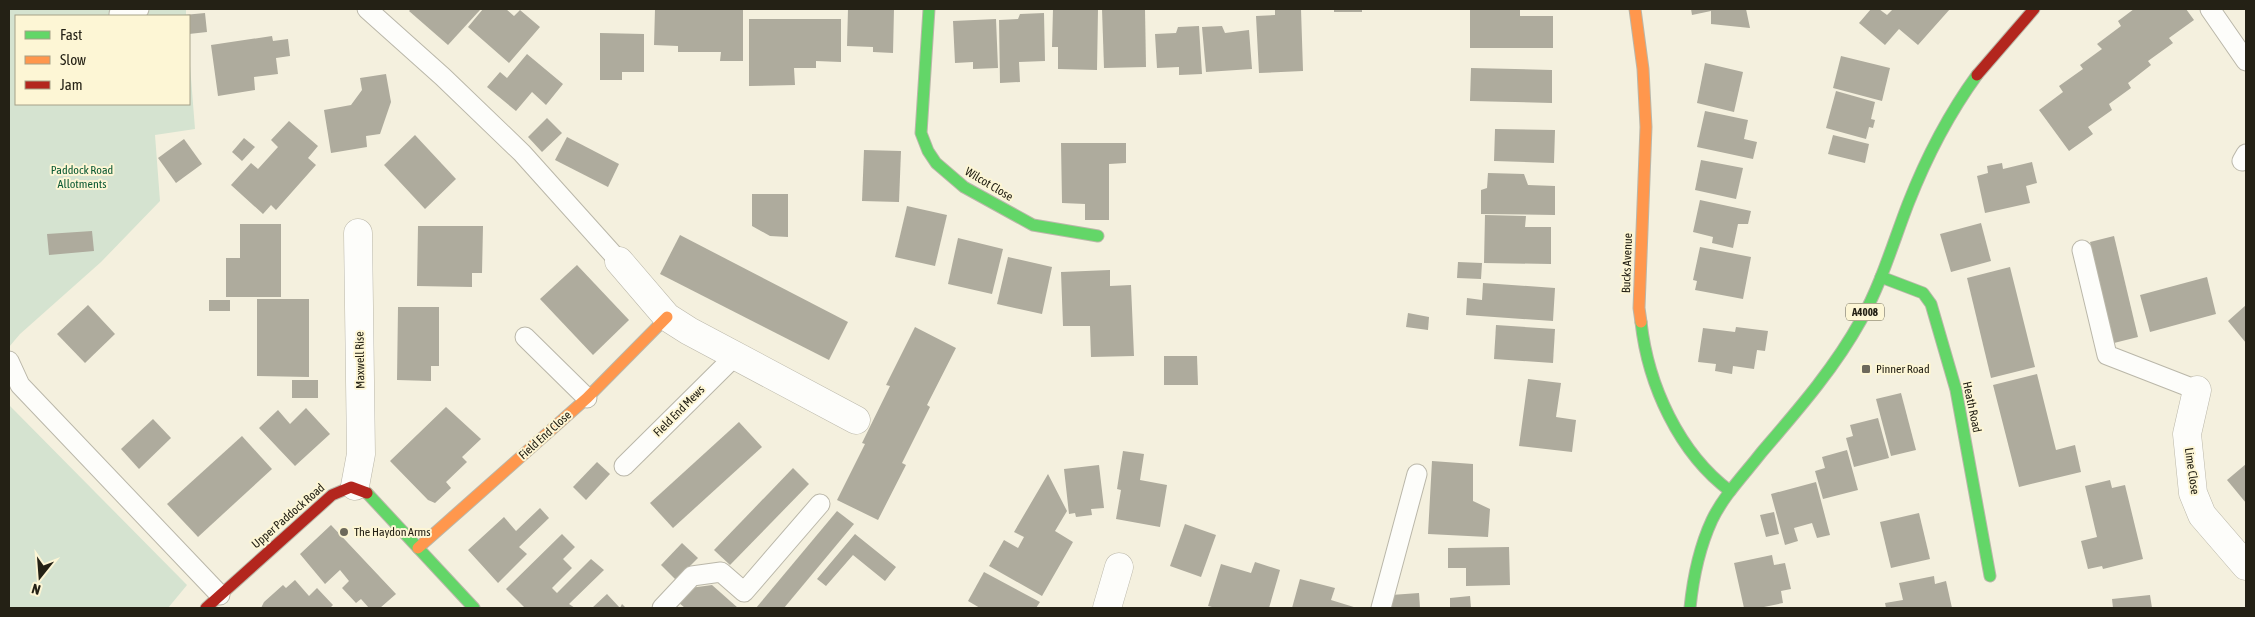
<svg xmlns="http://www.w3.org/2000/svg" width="2255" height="617" viewBox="0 0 2255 617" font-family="'Asap Condensed',sans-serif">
<rect width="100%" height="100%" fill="#f4f0de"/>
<!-- green -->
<g fill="#d5e3d0">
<path d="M9 9H186V16H16V104H189V53L195 129 155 135 160 201 101 262 20 334 9 347Z"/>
<path d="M9 405 187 585 168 608H9Z"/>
</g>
<!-- building -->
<g fill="#aeab9d">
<path d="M411 9H478L480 10 448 45 409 11Z"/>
<path d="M483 9H506L514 16 520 10 540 27 509 63 468 27Z"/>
<path d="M655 9H743V61H720L721 52H678V46L654 45Z"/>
<path d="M848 9H894L893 53 873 52V47L847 46Z"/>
<path d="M1053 9H1098L1097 70 1058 69V47H1052Z"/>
<path d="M1102 9H1145L1146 67 1104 68Z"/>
<path d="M1275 9H1301L1303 71 1259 73 1256 16 1275 15Z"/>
<rect x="1334" y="9" width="28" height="3"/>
<path d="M1470 9H1520V16H1553V48H1470Z"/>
<path d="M1691 9H1746L1750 28 1711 24V11L1692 15Z"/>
<path d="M1871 9H1879L1887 15 1893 9H1950L1918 45 1899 29 1885 45 1859 23Z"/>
<path d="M2134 9H2186L2194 20 2169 38 2173 43 2148 61 2151 65 2128 83 2131 88 2109 104 2112 110 2088 127 2093 134 2069 151 2039 110 2063 92 2059 86 2083 69 2080 65 2102 49 2097 44 2121 26 2118 21Z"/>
<path d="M205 13 207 32 189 34V16L184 15Z"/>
<path d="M1044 13 1045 61 1019 62 1020 82 1000 83 999 20 1018 19 1020 14Z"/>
<path d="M749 19H841V62L816 61V68H794L795 85 749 86Z"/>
<path d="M996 19 998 68 973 69V62L955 63 953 21Z"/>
<path d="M1199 26 1202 74 1179 75V67L1157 68 1155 34 1176 33 1178 27Z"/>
<path d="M1222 26 1225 33 1249 30 1252 69 1206 72 1202 27Z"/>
<path d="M600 33 644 34V72H622V80H600Z"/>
<path d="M272 36 273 41 288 39 290 56 276 58 278 74 254 77 255 90 218 96 211 45Z"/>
<path d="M527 54 563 84 546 105 532 92 516 111 487 87 500 72 507 78Z"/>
<path d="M1841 56 1890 68 1882 101 1833 88Z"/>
<path d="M1705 63 1743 72 1734 112 1697 103Z"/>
<path d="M1471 68 1552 70V103L1470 101Z"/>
<path d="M386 74 391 102 380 134 366 136 367 147 331 153 324 110 351 105 362 90 360 78Z"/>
<path d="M1836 91 1875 102 1871 119 1875 120 1873 128 1869 127 1866 139 1826 128Z"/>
<path d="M1705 111 1748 120 1744 139 1757 142 1753 159 1697 147Z"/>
<path d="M547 118 562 133 542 152 528 137Z"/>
<path d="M289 121 318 146 308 158 316 165 276 210 271 205 263 214 231 185 251 163 258 169 278 147 271 140Z"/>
<path d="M1495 129 1555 130 1554 163 1494 161Z"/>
<path d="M415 135 456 179 425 209 384 165Z"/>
<path d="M1833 135 1869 144 1865 163 1828 154Z"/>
<path d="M567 137 619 164 608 187 555 160Z"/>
<path d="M244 138 255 147 242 161 232 152Z"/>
<path d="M184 139 202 164 176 183 158 158Z"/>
<path d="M1061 143H1126V163L1109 164V220H1085V204L1062 203Z"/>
<path d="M864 150 901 151 899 202 862 201Z"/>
<path d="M1701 160 1743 168 1736 199 1695 190Z"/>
<path d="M2032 162 2037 183 2026 186 2030 203 1985 213 1977 176 1988 173 1987 166 2002 163 2003 169Z"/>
<path d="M1488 173 1524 174 1528 185 1555 186V215L1481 214V190L1487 188Z"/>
<path d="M752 194H788V237L770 236 752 226Z"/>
<path d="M1700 200 1751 211 1748 224H1738L1733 248 1712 243 1713 237 1693 232Z"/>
<path d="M907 206 947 215 935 266 895 257Z"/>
<path d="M1485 215 1526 216 1525 227H1551V264L1484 263Z"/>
<path d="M1981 223 1991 261 1951 272 1940 234Z"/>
<path d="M240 224H281V297H226V258H240Z"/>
<path d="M418 226H483L482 273H472V287L417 286Z"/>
<path d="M92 231 94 251 49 255 47 234Z"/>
<path d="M680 235 848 322 829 360 660 274Z"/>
<path d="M2114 236 2138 337 2114 343 2090 242Z"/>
<path d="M958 238 1003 249 992 294 948 284Z"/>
<path d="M1700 247 1751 257 1743 299 1695 290 1697 281 1693 280Z"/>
<path d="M1008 257 1052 267 1042 314 997 304Z"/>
<path d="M1458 262 1482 263 1481 279 1457 278Z"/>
<path d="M577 265 629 320 593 355 540 299Z"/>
<path d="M2010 267 2035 367 1991 378 1967 278Z"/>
<path d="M1110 270V286L1131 285 1134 356 1091 357 1090 326H1063L1061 272Z"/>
<path d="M2207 277 2216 314 2150 332 2140 295Z"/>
<path d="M1483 283 1555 288 1553 321 1466 315 1467 298 1482 300Z"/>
<path d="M257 299H309V377L257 376Z"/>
<rect x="209" y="300" width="21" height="11"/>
<path d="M88 305 115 334 85 363 57 334Z"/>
<path d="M2246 305V343L2228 321Z"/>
<path d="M398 307H439V366H431V381L397 380Z"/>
<path d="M1408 313 1429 317 1428 330 1406 327Z"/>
<path d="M1496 325 1555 329 1553 363 1494 359Z"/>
<path d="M915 327 956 348 927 405 930 407 902 463 906 465 878 520 837 500 865 444 862 443 890 386 886 385Z"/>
<path d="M1736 327 1768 331 1765 351 1757 350 1754 369 1733 366 1732 374 1715 371 1716 364 1698 362 1703 328 1735 332Z"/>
<path d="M1164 356H1197L1198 385H1164Z"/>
<path d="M2037 374 2056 450 2075 445 2081 472 2019 487 1993 385Z"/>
<path d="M1528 379 1561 383 1556 417 1576 420 1572 452 1519 446Z"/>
<rect x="292" y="380" width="26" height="18"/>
<path d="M1901 393 1916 450 1891 456 1876 399Z"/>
<path d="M446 407 481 439 462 457 467 462 446 482 451 488 435 503 428 500 390 461Z"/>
<path d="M306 408 330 434 295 466 259 428 278 410 290 424Z"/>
<path d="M1878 418 1889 458 1854 467 1846 438 1853 436 1850 425Z"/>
<path d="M153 419 171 438 139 469 121 449Z"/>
<path d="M739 422 762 447 673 528 650 503Z"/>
<path d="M242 436 272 469 198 537 167 504Z"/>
<path d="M1847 450 1858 490 1823 499 1815 471 1825 468 1822 457Z"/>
<path d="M1123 451 1144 454 1140 480 1167 485 1160 527 1116 519 1121 490 1117 489Z"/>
<path d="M1432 461 1473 464V501L1490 509 1488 537 1428 534Z"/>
<path d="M597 462 610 474 586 500 573 487Z"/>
<path d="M2246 464V503L2227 480Z"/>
<path d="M1099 465 1104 508 1091 509 1092 515 1076 517 1075 513 1069 514 1064 469Z"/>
<path d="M793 468 809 484 730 565 714 550Z"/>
<path d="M1048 474 1067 511 1055 531 1073 542 1042 596 989 566 1004 540 1018 548 1024 537 1014 532Z"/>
<path d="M2110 480 2112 488 2125 485 2143 559 2103 569 2102 566 2088 569 2081 541 2097 537 2085 486Z"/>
<path d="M1816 482 1830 535 1817 538 1812 523 1794 528 1798 541 1785 545 1771 494Z"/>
<path d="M540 508 549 518 519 547 527 554 498 583 468 550 504 517 516 531Z"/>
<path d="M837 511 854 524 784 608H756Z"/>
<path d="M1774 512 1779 534 1766 537 1760 515Z"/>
<path d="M1919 513 1930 559 1891 568 1880 522Z"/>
<path d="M1185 524 1216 535 1201 577 1170 566Z"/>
<path d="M331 525 396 594 380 608H369L361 599 356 603 342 588 349 581 340 570 325 584 300 554Z"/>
<path d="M562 534 575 547 563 559 572 568 552 588 557 593 591 559 604 570 569 604 575 608H525L506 589Z"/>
<path d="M855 534 896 567 885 581 853 555 826 586 817 579Z"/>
<path d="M682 543 698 558 676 580 661 565Z"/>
<path d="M1509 547 1510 585 1466 586V568H1448V548Z"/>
<path d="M1772 555 1774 565 1785 563 1791 589 1781 591 1783 603 1759 608H1744L1734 563Z"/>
<path d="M1255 562 1280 570 1269 608H1216L1208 606 1221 564 1251 573Z"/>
<path d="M984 572 1040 602 1036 608H980L968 601Z"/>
<path d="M1934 576 1935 584 1946 581 1952 608H1886L1885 603 1903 600 1899 583Z"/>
<path d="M1300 579 1335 588 1331 600 1357 608H1292Z"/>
<path d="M295 580 309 596 317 588 333 605 330 608H261L264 602 283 585 286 588Z"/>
<path d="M712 585 738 608H685L678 602 690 588Z"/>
<path d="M1419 593 1420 608H1392L1391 595Z"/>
<path d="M607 594 620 608 622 604 626 608H592Z"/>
<path d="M2150 595 2152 608H2113L2112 599Z"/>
<path d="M1470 596 1471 608H1450V598Z"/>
</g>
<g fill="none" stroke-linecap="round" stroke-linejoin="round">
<defs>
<g id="lane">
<path d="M367 9 443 77 522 153 619 261"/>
<path d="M2210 9 2246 61"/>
<path d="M119 14 139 9"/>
<path d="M2242 161 2246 154"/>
<path d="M2082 250 2107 355 2197 390"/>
<path d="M525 337 587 398"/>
<path d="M9 361 20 385 220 595"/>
<path d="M624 466 735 356"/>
<path d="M662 608 692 576 721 572 744 592 820 504"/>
<path d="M1381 608 1417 474"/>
</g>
<g id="street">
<path d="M619 261 667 317 689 331 856 420"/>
<path d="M2197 390 2187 434 2193 493 2202 515 2246 566"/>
<path d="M355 486 361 454 358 233"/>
<path d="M1107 608 1119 567"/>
</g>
<g id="fast">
<path d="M929 9 921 133 928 151 936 163 964 187 1033 225 1098 236"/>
<path d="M1881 277 1923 293 1931 304 1956 390 1990 576"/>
<path d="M1641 322C1648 385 1679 453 1730 491"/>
<path d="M367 493 474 608"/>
<path d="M1690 608C1693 578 1699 548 1712 520 1724 495 1744 475 1761 453 1797 411 1834 369 1861 320 1881 284 1893 243 1908 204 1926 158 1948 115 1977 75"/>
</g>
<g id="slow">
<path d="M1635 9 1643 69 1646 127 1639 308 1641 322"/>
<path d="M418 548 587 398 667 317"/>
</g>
<g id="jam">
<path d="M1977 75 2034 9"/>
<path d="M206 608 332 495 351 487 367 493"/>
</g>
</defs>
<!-- lane casing -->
<use href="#lane" stroke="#bab7a9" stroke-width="21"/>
<!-- street casing -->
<use href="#street" stroke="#bab7a9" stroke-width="29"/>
<!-- fast casing -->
<use href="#fast" stroke="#bab7a9" stroke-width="13"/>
<!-- slow casing -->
<use href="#slow" stroke="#bab7a9" stroke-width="13"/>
<!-- jam casing -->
<use href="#jam" stroke="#bab7a9" stroke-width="13"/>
<!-- lane -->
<use href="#lane" stroke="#fdfdfa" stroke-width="19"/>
<!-- street -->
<use href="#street" stroke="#fdfdfa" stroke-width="28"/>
<!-- fast -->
<use href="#fast" stroke="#63d668" stroke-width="11"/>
<!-- slow -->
<use href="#slow" stroke="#ff974d" stroke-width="11"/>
<!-- jam -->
<use href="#jam" stroke="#b3261e" stroke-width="11"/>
</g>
<!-- markers -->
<g fill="#6d695b" stroke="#fdf6d5" stroke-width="2">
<rect x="1861" y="364" width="10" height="10" rx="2.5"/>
<circle cx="344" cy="532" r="5"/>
</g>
<g text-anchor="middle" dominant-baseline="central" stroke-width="4" stroke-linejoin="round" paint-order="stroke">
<!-- shield labels -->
<rect fill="#fdf6d5" stroke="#65614f" stroke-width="1" x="1846" y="303.5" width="38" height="17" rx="4"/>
<g font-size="11" font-weight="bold" fill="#242115">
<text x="1865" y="312">A4008</text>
</g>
<!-- park labels -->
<g font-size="12" fill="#0c5a34" stroke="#fdf6d5">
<text x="82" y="170">Paddock Road<tspan x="82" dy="14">Allotments</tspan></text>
</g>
<!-- street labels -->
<g font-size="12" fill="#242115" stroke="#fdf6d5">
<text transform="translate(989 184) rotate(31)">Wilcot Close</text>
<text transform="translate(1627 263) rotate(-88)">Bucks Avenue</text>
<text transform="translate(360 360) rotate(-91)">Maxwell Rise</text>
<text transform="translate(1972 407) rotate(78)">Heath Road</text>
<text transform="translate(679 411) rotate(-45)">Field End Mews</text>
<text transform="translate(545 435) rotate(-42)">Field End Close</text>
<text transform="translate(2192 471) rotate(82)">Lime Close</text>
<text transform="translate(288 516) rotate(-41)">Upper Paddock Road</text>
</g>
<!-- poi labels -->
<g font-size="12" fill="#242115" stroke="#fdf6d5" text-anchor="start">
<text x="1876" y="369">Pinner Road</text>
<text x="354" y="532">The Haydon Arms</text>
</g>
</g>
<!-- border -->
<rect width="2255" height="617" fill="none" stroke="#242115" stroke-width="20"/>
<!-- legend -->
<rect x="15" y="15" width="175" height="90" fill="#fdf6d5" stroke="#a6a188"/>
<rect x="25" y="31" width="25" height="8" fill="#63d668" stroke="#a6a188"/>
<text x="60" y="40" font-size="15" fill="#242115">Fast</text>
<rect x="25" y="56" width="25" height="8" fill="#ff974d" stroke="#a6a188"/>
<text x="60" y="65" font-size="15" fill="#242115">Slow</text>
<rect x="25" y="81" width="25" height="8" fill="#b3261e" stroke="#a6a188"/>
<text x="60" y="90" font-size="15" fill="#242115">Jam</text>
<!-- north arrow -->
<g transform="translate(40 577) rotate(197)" stroke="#fdf6d5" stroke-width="4" paint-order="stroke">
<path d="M0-4L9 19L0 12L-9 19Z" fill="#242115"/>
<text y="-8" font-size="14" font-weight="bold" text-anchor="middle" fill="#242115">N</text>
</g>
</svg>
